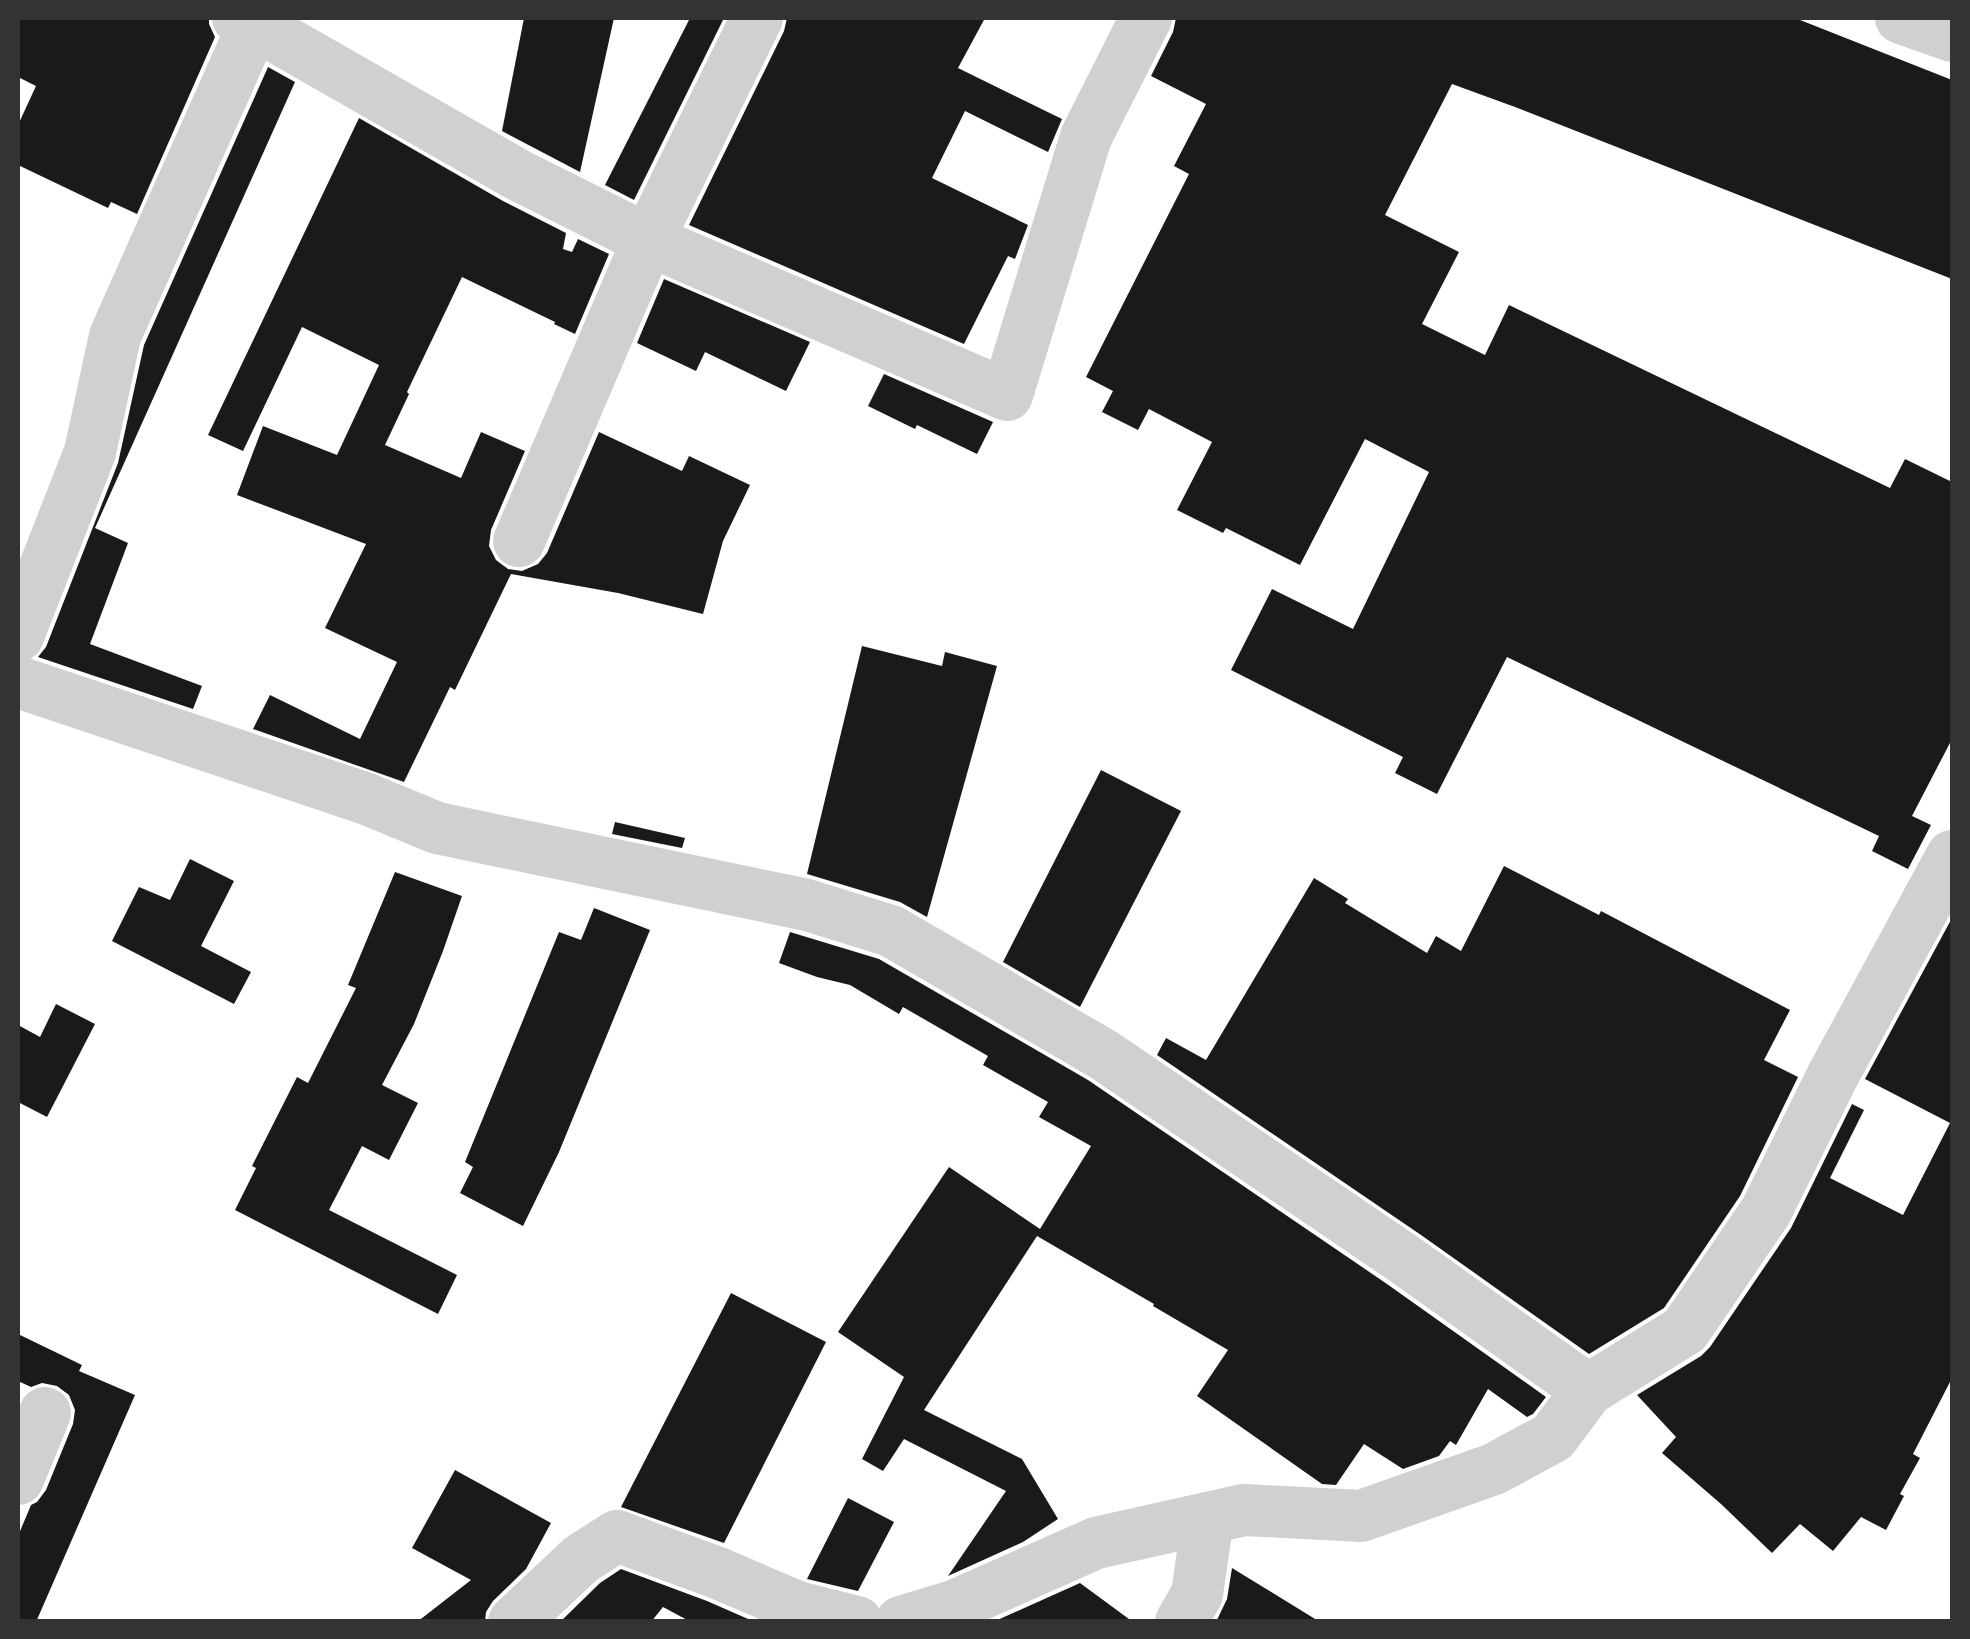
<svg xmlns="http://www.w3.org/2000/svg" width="1970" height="1639" viewBox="0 0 1970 1639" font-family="'DM Sans',sans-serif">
<rect width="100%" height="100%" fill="#fff"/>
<!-- building -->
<g fill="#1a1a1a">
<path d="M18 18H209V24L215 37 137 214 111 202 108 208 18 165V125L36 86 18 77Z"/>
<path d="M524 18H614L580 172 502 131Z"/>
<path d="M690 18H724L634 200 605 185Z"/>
<path d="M787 18H985L958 68 1062 119 1048 152 965 111 932 178 1028 225 1015 259 1008 256 964 344 689 225 784 31Z"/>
<path d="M1176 18H1795L1952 80V279L1515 107 1452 84 1385 215 1459 252 1422 324 1485 355 1509 305 1890 488 1905 459 1952 482V739L1912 816 1931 825 1908 869 1872 851 1879 836 1507 657 1437 794 1395 773 1403 757 1231 670 1272 589 1353 629 1429 472 1365 439 1300 565 1226 528 1223 533 1177 510 1212 442 1149 409 1138 430 1102 412 1113 391 1086 377 1189 174 1174 166 1206 104 1151 76 1173 32Z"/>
<path d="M268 67 295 82 95 528 128 543 90 644 202 686 193 709 38 657 46 647 118 463 144 345Z"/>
<path d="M359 118 503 201 566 233 563 249 572 252 578 239 609 254 575 334 554 324 555 322 462 277 407 392 409 394 385 445 461 478 481 432 525 451 491 530 489 546 496 560 508 569 522 571 538 564 547 553 599 432 682 471 689 456 750 485 723 541 703 614 618 593 511 574 455 690 450 687 404 782 253 729 270 695 360 739 397 662 325 628 366 544 237 495 263 426 337 455 379 365 302 327 243 451 208 435Z"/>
<path d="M664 279 810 342 786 391 705 352 696 371 637 343Z"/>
<path d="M884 374 993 422 977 454 917 425 915 429 868 406Z"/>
<path d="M862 646 942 666 945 652 997 666 927 917 900 902 807 874Z"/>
<path d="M1101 770 1181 811 1080 1007 1003 962Z"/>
<path d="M615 822 685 838 682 848 612 834Z"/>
<path d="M190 859 234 881 201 946 251 972 234 1004 112 941 139 887 170 900Z"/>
<path d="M1504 866 1599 915 1601 911 1790 1010 1764 1060 1798 1077 1740 1196 1664 1308 1589 1354 1421 1235 1157 1055 1166 1038 1206 1060 1314 878 1348 899 1345 903 1427 953 1436 936 1461 951Z"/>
<path d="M395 872 462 896 443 951 414 1024 382 1085 418 1103 389 1160 362 1146 329 1210 457 1275 438 1314 235 1210 256 1168 252 1166 297 1077 308 1083 356 988 348 985Z"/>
<path d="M594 908 650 930 559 1152 523 1226 460 1193 473 1167 465 1162 559 932 581 940Z"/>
<path d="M1952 918V1378L1913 1454 1920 1458 1900 1494 1904 1496 1886 1530 1861 1517 1833 1551 1800 1524 1772 1553 1721 1504 1662 1453 1676 1437 1637 1395 1701 1356 1710 1347 1791 1228 1852 1104 1864 1110 1830 1178 1903 1215 1950 1123 1865 1079Z"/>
<path d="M790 932 879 959 1088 1080 1387 1284 1546 1397 1533 1414 1527 1417 1488 1389 1456 1445 1450 1441 1439 1456 1403 1469 1364 1444 1336 1485 1322 1484 1197 1396 1228 1350 1153 1306 1154 1304 1037 1236 924 1410 1022 1459 1058 1519 1023 1542 948 1576 1006 1491 904 1439 883 1471 862 1459 904 1377 838 1332 949 1167 1040 1229 1091 1146 1039 1117 1048 1102 983 1065 988 1056 903 1007 899 1014 850 985 817 977 779 963Z"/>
<path d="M56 1004 95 1024 47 1117 18 1102V1025L40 1037Z"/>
<path d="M731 1293 826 1342 724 1543 621 1507Z"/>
<path d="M18 1334 82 1365 79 1371 135 1395 36 1622H18V1536L31 1505 37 1502 46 1490 73 1424 75 1410 69 1395 57 1386 42 1383 31 1387 18 1381Z"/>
<path d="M455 1470 551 1523 526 1569 493 1601 486 1612 485 1622H417L471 1580 412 1548Z"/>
<path d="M848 1498 894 1522 858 1591 807 1579Z"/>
<path d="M1232 1568 1320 1622H1216L1227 1599Z"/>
<path d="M621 1569 707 1601 755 1622H691L663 1607 651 1622H560L600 1583Z"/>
<path d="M1080 1583 1133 1622H993Z"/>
</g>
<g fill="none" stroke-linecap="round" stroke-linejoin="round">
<!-- street -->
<g stroke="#d0d0d0" stroke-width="52">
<path d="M238 18 254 24 518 175 648 240 1007 395 1086 137 1146 18"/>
<path d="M1901 18 1952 36"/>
<path d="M519 541 648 240 757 18"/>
<path d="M18 636 90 452 115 336 254 24V18"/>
<path d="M18 682 367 799 437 828 807 905 891 931 1104 1055 1404 1259 1588 1390"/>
<path d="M18 1479 45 1413"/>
<path d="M514 1622 581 1559 617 1536 718 1573 797 1607 857 1622"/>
<path d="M901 1622 954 1606 1096 1543 1244 1510 1361 1516 1494 1469 1553 1437 1588 1390 1685 1330 1766 1211 1833 1075 1952 856"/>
<path d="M1181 1622 1197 1594 1208 1518"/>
</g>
</g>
<!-- border -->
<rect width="1970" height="1639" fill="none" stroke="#333333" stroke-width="40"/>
</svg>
